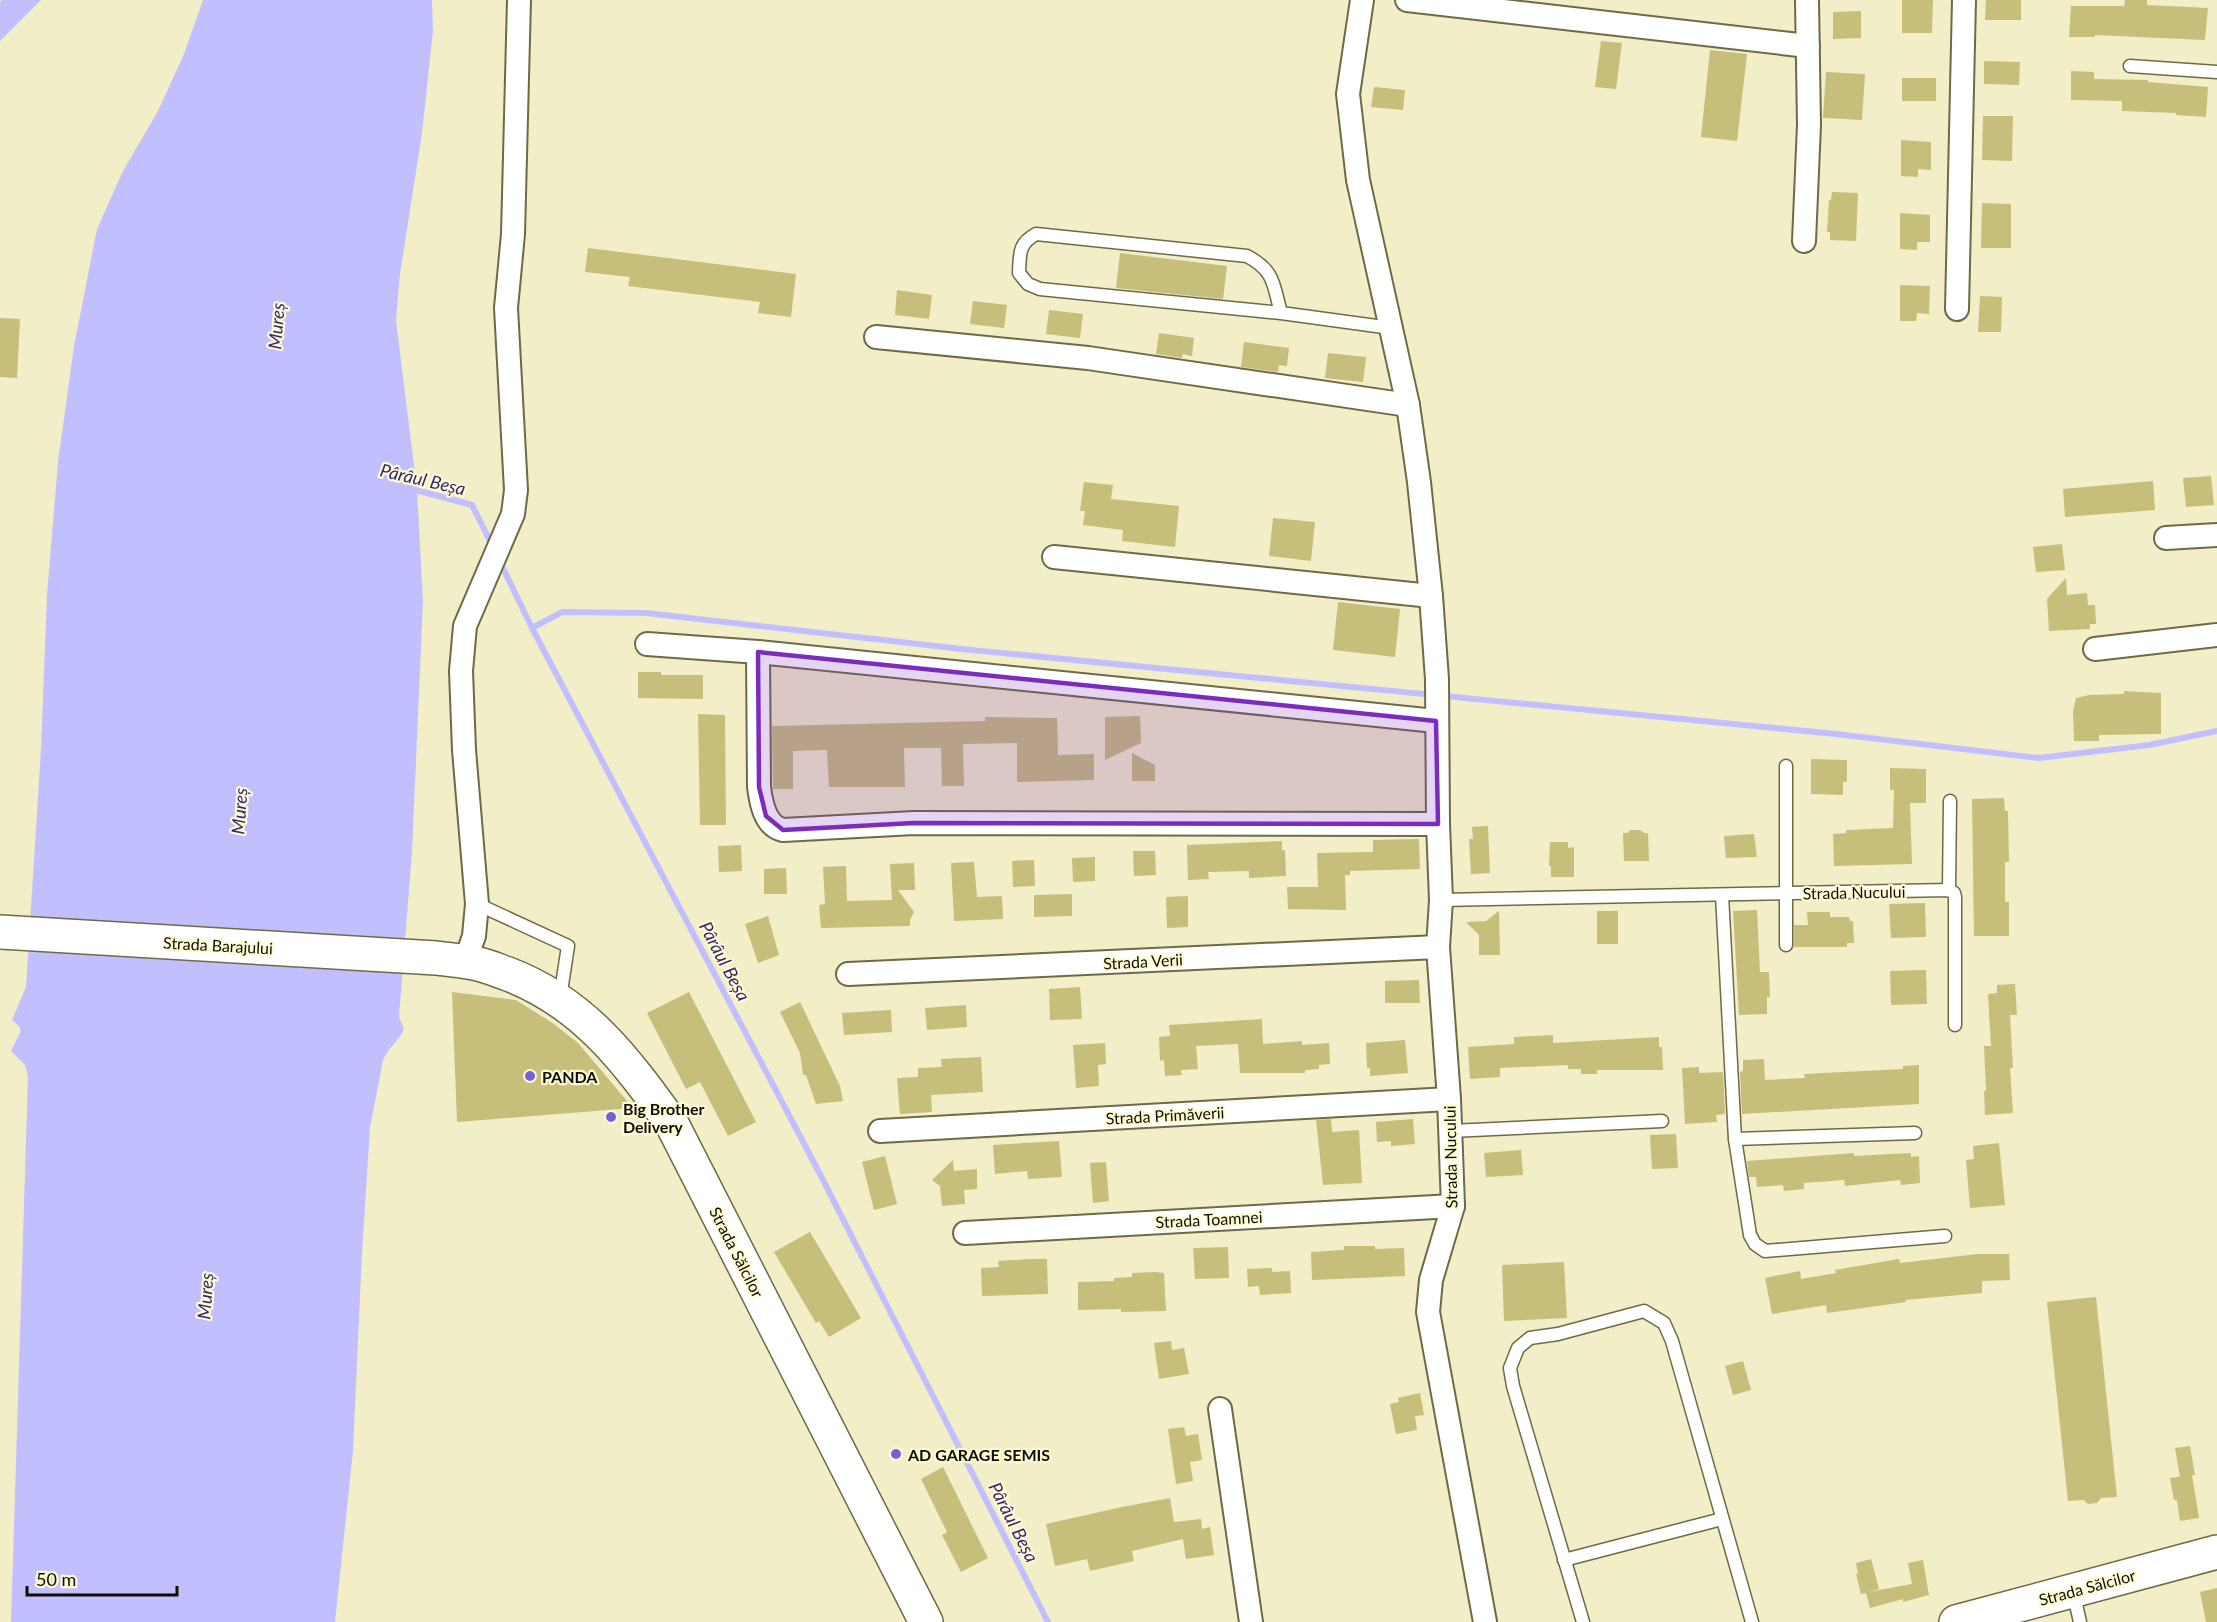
<svg xmlns="http://www.w3.org/2000/svg" width="2217" height="1622" viewBox="0 0 2217 1622" font-family="Lato,sans-serif">
<rect width="100%" height="100%" fill="#f2eec8"/>
<!-- water -->
<g fill="#c2bffe">
<path d="M2 0H41L0 41V2Z"/>
<path d="M203 0H432L433 31 422 133 400 274 396 320 417 490 423 601 412 852 399 1017 404 1029C399 1041 388 1048 383 1060L370 1128 362 1253 353 1451 335 1622H11L28 1076 25 1065 11 1051 21 1031 18 1025 12 1020 26 987 41 749 47 595 58 462 74 346 97 229 123 171 158 111 184 54Z"/>
</g>
<g fill="none" stroke-linecap="round" stroke-linejoin="round">
<!-- stream -->
<g stroke="#c2bffe" stroke-width="6">
<path d="M412 489 472 505 493 547"/>
<path d="M500 562 532 628 820 1174 1048 1622"/>
<path d="M532 628 562 612 646 613 971 650 1836 734 2039 758 2149 745 2217 731"/>
</g>
</g>
<!-- building -->
<g fill="#c6be7b">
<path d="M1902 0H1933L1932 33H1902Z"/>
<path d="M1986 0H2021V20H1985Z"/>
<path d="M2125 0H2147V5L2208 8 2205 40 2095 35V37H2069L2071 6H2124Z"/>
<path d="M1861 11V38L1833 39V12Z"/>
<path d="M1601 41 1622 43 1616 89 1595 87Z"/>
<path d="M1710 50 1747 54 1737 141 1701 137Z"/>
<path d="M1984 61 2020 62 2019 85 1984 84Z"/>
<path d="M2071 71 2094 72V79L2148 80V82L2208 87 2206 117 2176 115V113L2122 111V101L2071 100Z"/>
<path d="M1826 72 1865 74 1862 120 1823 118Z"/>
<rect x="1902" y="78" width="34" height="23"/>
<path d="M1374 87 1405 90 1403 110 1371 107Z"/>
<path d="M1983 116H2013L2012 161 1982 160Z"/>
<path d="M1901 140 1931 142V170L1918 169V177L1901 176Z"/>
<path d="M1832 192 1858 193 1856 241 1830 240V232H1827L1829 200H1831Z"/>
<path d="M1982 203 2011 204V248H1981Z"/>
<path d="M1900 213 1930 215V242H1917V250L1900 249Z"/>
<path d="M588 248 796 274 791 317 758 313 760 302 628 286 630 277 585 272Z"/>
<path d="M1120 253 1227 266 1223 299 1116 288Z"/>
<path d="M1900 285 1930 286 1929 314 1917 313 1916 321H1900Z"/>
<path d="M897 290 932 295 929 319 895 315Z"/>
<path d="M1980 296 2002 297 2001 332H1978Z"/>
<path d="M973 301 1007 305 1004 328 970 324Z"/>
<path d="M1049 310 1083 314 1080 338 1046 334Z"/>
<path d="M0 318 20 319 17 378 0 377Z"/>
<path d="M1159 333 1194 338 1192 356 1183 354 1182 358 1156 354Z"/>
<path d="M1244 342 1289 348 1287 366 1279 365 1278 372 1241 367Z"/>
<path d="M1328 353 1366 357 1363 382 1325 378Z"/>
<path d="M2211 476 2214 505 2186 507 2183 478Z"/>
<path d="M2153 481 2155 510 2065 517 2063 489Z"/>
<path d="M1084 482 1113 485 1111 499 1179 506 1175 547 1122 541 1123 530 1083 525 1085 511H1080Z"/>
<path d="M1273 518 1315 522 1311 561 1269 556Z"/>
<path d="M2062 544 2065 570 2036 572 2033 547Z"/>
<path d="M2066 578 2067 595 2087 593 2088 605H2095L2096 624H2090V629L2049 631 2047 599Z"/>
<path d="M1338 602 1400 609 1395 657 1333 650Z"/>
<path d="M638 672H661V675H703V699L638 698Z"/>
<path d="M2124 691 2161 693V734L2099 735V741H2074L2073 712 2076 698 2089 695 2124 694Z"/>
<path d="M698 714 725 715 726 825H700Z"/>
<path d="M1140 716 1141 743 1105 760V717Z"/>
<path d="M985 717 1057 718 1058 755 1094 754V780L1017 782V743L963 744 964 786H942L941 748H904L905 787H829L827 750 793 751V789H773L772 726 985 721Z"/>
<path d="M1132 753 1155 765V781H1132Z"/>
<path d="M1811 759 1847 760V782H1843V795L1811 794Z"/>
<path d="M1890 768 1926 769V803H1910L1912 864 1834 866 1833 834 1846 833V830L1893 828 1894 790H1890Z"/>
<path d="M2004 798 2005 811H2008L2009 862H2005V902H2009V936H1974L1972 799Z"/>
<path d="M1488 826 1490 873 1471 874 1469 839H1473L1472 827Z"/>
<path d="M1630 830H1640L1644 833H1648L1649 861H1624L1623 833H1628Z"/>
<path d="M1754 834 1757 857 1726 858 1724 836Z"/>
<path d="M1419 839 1420 869 1350 871V875H1345L1346 910 1288 909 1287 887H1318L1317 853 1373 852V840Z"/>
<path d="M1282 841V850H1285L1286 876 1249 878V871L1208 872 1209 879 1188 880 1187 845Z"/>
<path d="M1550 842H1568V848L1574 847V877H1551V866H1549Z"/>
<path d="M741 845 742 871 719 872 718 846Z"/>
<path d="M1133 851H1155L1156 875 1134 876Z"/>
<path d="M1095 857V881L1073 882 1072 858Z"/>
<path d="M1034 860 1035 886 1013 887 1012 861Z"/>
<path d="M974 862 977 897 1002 896 1003 919 954 921 951 863Z"/>
<path d="M914 863 915 890H898L914 912 910 920V926L821 928 819 905 825 904 823 867 846 866 847 901 892 900 890 864Z"/>
<path d="M786 868 787 894H764V869Z"/>
<path d="M1072 894V916L1034 917V895Z"/>
<path d="M1188 896V927L1167 928 1166 897Z"/>
<path d="M1925 903 1926 937 1891 938 1889 904Z"/>
<path d="M1757 910 1760 972H1769L1770 997H1767V1014L1739 1015 1733 911Z"/>
<path d="M1499 911 1500 955H1479V935L1466 922 1486 921Z"/>
<rect x="1597" y="911" width="21" height="33"/>
<path d="M1807 912H1830V917H1849L1850 921H1853L1854 943H1847V947H1794V925H1808Z"/>
<path d="M768 916 779 955 758 963 745 924Z"/>
<path d="M1926 970 1927 1004 1891 1005 1890 971Z"/>
<path d="M1419 980 1420 1003H1385V981Z"/>
<path d="M2015 984 2017 1015H2010L2013 1068H2010L2013 1113 1985 1115 1984 1091H1986L1984 1046H1991L1988 994 1997 993V985Z"/>
<path d="M1080 987 1082 1019 1050 1020 1049 989Z"/>
<path d="M452 992 516 1000 554 1024 578 1043 633 1108 457 1122Z"/>
<path d="M689 992 756 1122 728 1136 700 1082 686 1089 647 1013Z"/>
<path d="M800 1002 840 1086 843 1101 816 1104 806 1075H803L800 1053 780 1012Z"/>
<path d="M966 1005 967 1027 927 1030 925 1008Z"/>
<path d="M891 1010 892 1032 844 1035 842 1013Z"/>
<path d="M1262 1019 1263 1044 1302 1041V1045L1329 1043 1330 1064 1319 1065V1069L1305 1070V1073H1240L1238 1044 1196 1046 1198 1069 1181 1070 1182 1075 1165 1076 1164 1060 1160 1061 1159 1037 1170 1036 1169 1025Z"/>
<path d="M1553 1035V1043L1659 1037V1047H1662L1663 1070H1597V1074H1581V1069H1568V1065L1500 1068V1077L1470 1079 1468 1047 1514 1044V1037Z"/>
<path d="M1405 1040 1408 1073 1370 1076V1068H1367L1366 1043Z"/>
<path d="M1105 1043 1106 1064 1098 1065 1099 1086 1076 1088 1073 1045Z"/>
<path d="M981 1057 983 1092 931 1095 932 1112 900 1114 897 1078 918 1077V1068L942 1067 941 1059Z"/>
<path d="M1764 1059 1765 1080 1805 1078 1804 1074 1903 1069V1066L1919 1065V1104L1742 1114 1740 1072 1743 1071V1060Z"/>
<path d="M1699 1067V1073L1723 1072 1725 1114 1716 1115 1717 1122 1685 1124 1682 1068Z"/>
<path d="M1331 1119 1332 1132 1359 1130 1362 1183 1323 1185 1316 1120Z"/>
<path d="M1413 1119 1415 1144 1391 1146V1141L1377 1142 1376 1122Z"/>
<path d="M1676 1134 1678 1168 1652 1169 1650 1135Z"/>
<path d="M1059 1141 1062 1177 1028 1179 1027 1171 995 1174 993 1145Z"/>
<path d="M1999 1143 2005 1205 1970 1208 1966 1160 1974 1159 1973 1146Z"/>
<path d="M1521 1150 1523 1175 1486 1177 1484 1153Z"/>
<path d="M1854 1153V1156L1911 1153V1157L1919 1156 1920 1183 1901 1185 1900 1180 1845 1186 1844 1180 1804 1183V1189L1784 1191 1783 1185 1757 1187 1756 1177H1749L1747 1161Z"/>
<path d="M885 1156 897 1204 874 1210 862 1162Z"/>
<path d="M953 1160 954 1171 977 1169V1189L964 1190 965 1204 942 1206 940 1186 932 1180Z"/>
<path d="M1106 1162 1109 1201 1093 1203 1090 1163Z"/>
<path d="M810 1232 861 1318 829 1337 819 1321 816 1323 774 1252Z"/>
<path d="M1344 1246H1375V1249L1404 1248 1405 1276 1312 1280 1311 1252 1344 1250Z"/>
<path d="M1228 1247 1229 1278 1195 1279 1193 1248Z"/>
<path d="M1978 1254H2009L2010 1280 1982 1281V1293L1905 1300 1906 1302 1827 1313 1826 1305 1772 1314 1765 1278 1800 1271 1801 1279 1836 1273 1835 1270 1899 1259 1900 1263Z"/>
<path d="M1030 1259H1047L1048 1294 982 1296 981 1268 999 1267 998 1261Z"/>
<path d="M1564 1262 1567 1318 1504 1321 1502 1265Z"/>
<path d="M1272 1268V1272L1290 1271 1291 1293 1260 1295 1259 1286 1248 1287 1247 1269Z"/>
<path d="M1155 1272 1164 1273 1166 1311 1121 1312V1309L1078 1310V1282L1114 1281V1278L1132 1277V1273Z"/>
<path d="M2096 1297 2117 1497 2101 1498 2097 1503 2088 1504 2084 1500 2068 1501 2047 1302Z"/>
<path d="M1171 1341 1172 1350 1184 1348 1189 1374 1159 1379 1154 1343Z"/>
<path d="M1743 1361 1751 1390 1733 1395 1725 1366Z"/>
<path d="M1420 1393 1424 1415 1415 1416 1417 1430 1396 1434 1390 1404 1399 1402 1398 1398Z"/>
<path d="M1184 1427 1186 1436 1198 1434 1202 1460 1190 1462 1193 1481 1176 1484 1168 1429Z"/>
<path d="M2190 1446 2195 1475 2180 1477 2175 1448Z"/>
<path d="M943 1467 988 1558 961 1572 942 1535 947 1532 921 1479Z"/>
<path d="M2192 1475 2199 1518 2180 1521 2177 1500H2174L2170 1478Z"/>
<path d="M1170 1498 1174 1522 1201 1519 1202 1529 1210 1527 1214 1555 1186 1559 1183 1539 1132 1551 1134 1561 1090 1571 1087 1559 1055 1566 1046 1524 1122 1507Z"/>
<path d="M1871 1559 1879 1589 1868 1592 1912 1584 1908 1563 1923 1560 1929 1595 1903 1602V1599L1870 1608 1866 1593 1861 1594 1856 1574H1858L1856 1563Z"/>
<path d="M2217 1588V1622H2206L2200 1592Z"/>
</g>
<g fill="none" stroke-linecap="round" stroke-linejoin="round">
<defs>
<g id="lane">
<path d="M2130 66 2217 72"/>
<path d="M1281 313C1273 284 1275 271 1247 256L1036 234C1018 244 1020 254 1019 273L1028 284 1040 289 1281 313 1391 328"/>
<path d="M1786 766V945"/>
<path d="M1949 890 1950 801"/>
<path d="M1722 895 1735 1139 1750 1235 1755 1244 1765 1251 1945 1236"/>
<path d="M1441 900 1949 890 1954 893 1955 897V1025"/>
<path d="M477 904 568 946 560 998"/>
<path d="M1451 1131 1662 1121"/>
<path d="M1735 1139 1915 1133"/>
<path d="M1564 1560 1722 1519"/>
<path d="M2073 1591 2080 1622"/>
<path d="M1583 1622 1513 1386 1510 1368 1518 1348 1530 1338 1558 1334 1644 1311 1664 1323 1672 1341 1752 1622"/>
</g>
<g id="street">
<path d="M1362 0 1348 94 1358 180 1408 405 1419 482 1431 596 1437 679 1438 824 1441 900 1438 947 1449 1099 1453 1206 1431 1280 1428 1312 1485 1622"/>
<path d="M1407 0 1808 46"/>
<path d="M1804 241 1809 125 1807 0"/>
<path d="M1957 309 1964 0"/>
<path d="M876 337 1088 358 1408 405"/>
<path d="M2166 538 2217 535"/>
<path d="M1054 557 1431 596"/>
<path d="M647 644 758 652 1436 721"/>
<path d="M2095 649 2217 635"/>
<path d="M758 652 759 787C761 803 765 826 783 830L914 823 1438 824"/>
<path d="M465 962 474 936 477 904 464 750 461 671 465 626 513 514 516 490 506 308 513 234 519 0"/>
<path d="M848 974 1438 947"/>
<path d="M880 1131 1449 1099"/>
<path d="M965 1233 1453 1206"/>
<path d="M1220 1409 1251 1622"/>
</g>
<g id="secondary">
<path d="M0 932 436 958C451 960 467 961 482 965 490 967 499 971 508 974 584 1003 626 1060 672 1124L926 1622"/>
<path d="M1956 1622 2217 1552"/>
</g>
</defs>
<!-- lane casing -->
<use href="#lane" stroke="#6e6a48" stroke-width="15"/>
<!-- street casing -->
<use href="#street" stroke="#6e6a48" stroke-width="26"/>
<!-- secondary casing -->
<use href="#secondary" stroke="#6e6a48" stroke-width="36"/>
<!-- lane -->
<use href="#lane" stroke="#fff" stroke-width="12"/>
<!-- street -->
<use href="#street" stroke="#fff" stroke-width="22"/>
<!-- secondary -->
<use href="#secondary" stroke="#fff" stroke-width="33"/>
</g>
<!-- marked area -->
<path fill="#7b2cbf" fill-opacity="0.2" stroke="#7b2cbf" stroke-width="4.5" stroke-linejoin="round" d="M758 652 1436 721 1438 824 914 823 783 830 766 816 759 787Z"/>
<!-- markers -->
<g fill="#7561dc" stroke="#fffbd5" stroke-width="2">
<circle cx="530" cy="1076" r="6"/>
<circle cx="611" cy="1117" r="6"/>
<circle cx="896" cy="1454" r="6"/>
</g>
<g text-anchor="middle" dominant-baseline="central" stroke-width="4.5" stroke-linejoin="round" paint-order="stroke">
<!-- street labels -->
<g font-size="16" fill="#0f0e03" stroke="#fffbd5">
<text transform="translate(1854 892) rotate(-1)">Strada Nucului</text>
<text transform="translate(218 945) rotate(3)">Strada Barajului</text>
<text transform="translate(1143 961) rotate(-3)">Strada Verii</text>
<text transform="translate(1165 1115) rotate(-3)">Strada Primăverii</text>
<text transform="translate(1450 1157) rotate(-91)">Strada Nucului</text>
<text transform="translate(1209 1219) rotate(-3)">Strada Toamnei</text>
<text transform="translate(737 1252) rotate(63)">Strada Sălcilor</text>
<text transform="translate(2087 1587) rotate(-15)">Strada Sălcilor</text>
</g>
<!-- poi labels -->
<g font-size="16" font-weight="bold" fill="#0f0e03" stroke="#fffbd5" text-anchor="start">
<text x="542" y="1076">PANDA</text>
<text x="623" y="1108">Big Brother<tspan x="623" dy="18">Delivery</tspan></text>
<text x="908" y="1454">AD GARAGE SEMIS</text>
</g>
<!-- water labels -->
<g font-size="18" font-style="italic" fill="#33266d" stroke="#fffbd5">
<text transform="translate(276 326) rotate(-85)">Mureș</text>
<text transform="translate(423 479) rotate(13)">Pârâul Beșa</text>
<text transform="translate(239 811) rotate(-86)">Mureș</text>
<text transform="translate(725 961) rotate(62)">Pârâul Beșa</text>
<text transform="translate(205 1296) rotate(-86)">Mureș</text>
<text transform="translate(1014 1522) rotate(63)">Pârâul Beșa</text>
</g>
</g>
<!-- scale -->
<path d="M27 1586v9h150v-9" fill="none" stroke="#0f0e03" stroke-width="3"/>
<text x="36" y="1586" font-size="18" fill="#0f0e03" stroke="#fffbd5" stroke-width="4.5" paint-order="stroke">50 m</text>
</svg>
